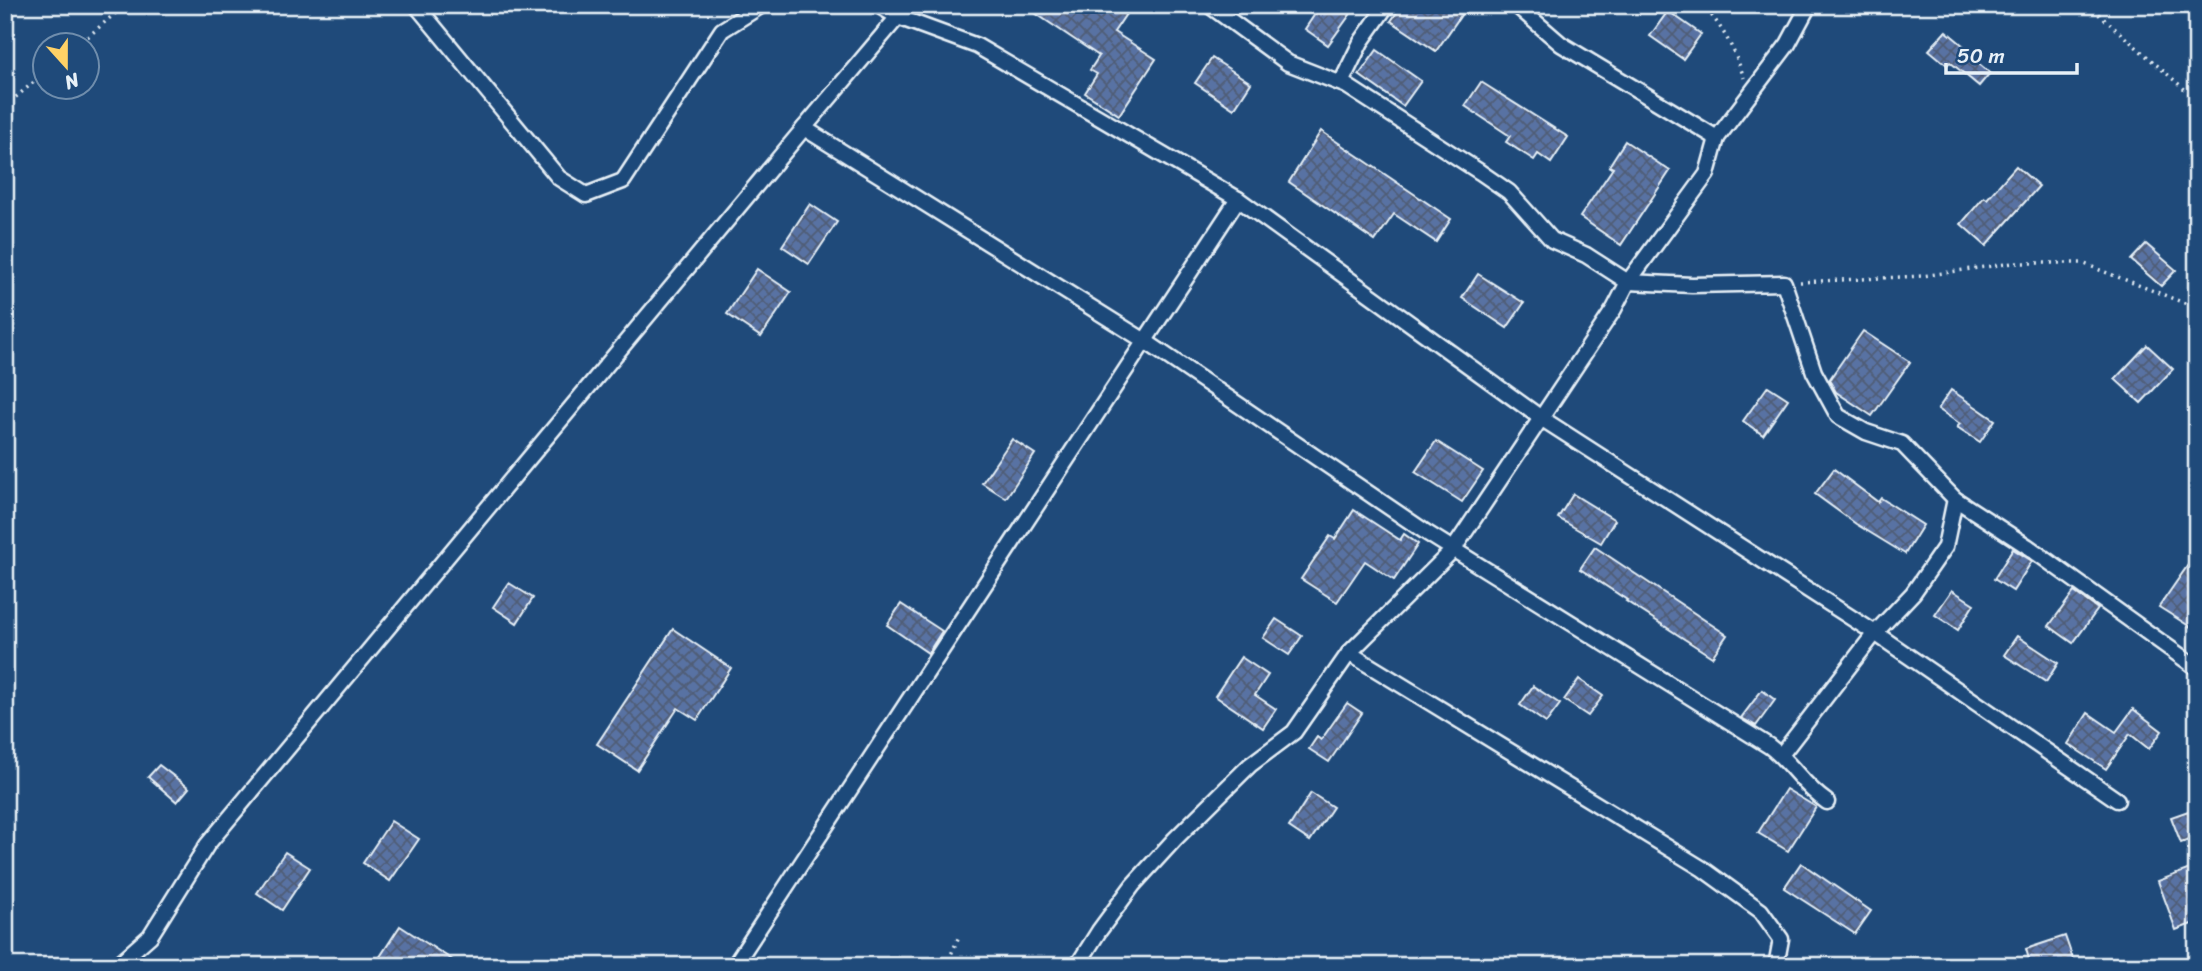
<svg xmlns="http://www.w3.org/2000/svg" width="2202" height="971" viewBox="0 0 2202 971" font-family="Sriracha,sans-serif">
<defs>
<pattern id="building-cross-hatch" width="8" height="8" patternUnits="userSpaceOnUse" patternTransform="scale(1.75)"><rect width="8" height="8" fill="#5872a3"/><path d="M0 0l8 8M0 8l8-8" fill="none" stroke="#4f5d76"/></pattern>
</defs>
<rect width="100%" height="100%" fill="#1f4a7a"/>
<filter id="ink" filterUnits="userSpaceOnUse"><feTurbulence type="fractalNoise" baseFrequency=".0143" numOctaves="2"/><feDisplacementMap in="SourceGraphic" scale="14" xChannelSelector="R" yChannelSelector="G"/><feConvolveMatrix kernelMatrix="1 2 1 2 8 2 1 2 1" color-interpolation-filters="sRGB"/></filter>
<g filter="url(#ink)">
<!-- building -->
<g fill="url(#building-cross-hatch)" stroke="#e8f1f8" stroke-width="2">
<path d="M1023 5H1132L1114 32 1156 59 1119 115 1085 93 1097 74 1090 70 1099 56Z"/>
<path d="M1321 5H1357L1328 45 1305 29Z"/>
<path d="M1402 5H1468L1436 51 1391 21Z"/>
<path d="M1668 11 1701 34 1683 59 1650 36Z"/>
<path d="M1946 31 1964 46 1961 49 1990 73 1979 86 1950 62 1947 65 1929 50Z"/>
<path d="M1377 50 1421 81 1403 106 1359 75Z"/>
<path d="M1212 58 1251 83 1234 109 1195 83Z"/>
<path d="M1481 82 1568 137 1551 163 1538 154 1534 160 1506 142 1510 136 1465 106Z"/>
<path d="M1321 131 1451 219 1436 242 1394 214 1375 241 1289 182Z"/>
<path d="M1625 141 1670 171 1621 245 1580 217 1613 168 1609 166Z"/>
<path d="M2016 166 2039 186 1986 246 1961 224 1984 197 1987 199Z"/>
<path d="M810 204 837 222 809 264 782 246Z"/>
<path d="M2146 244 2176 270 2161 286 2131 260Z"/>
<path d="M757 269 791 292 761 337 727 314Z"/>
<path d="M1478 274 1524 303 1507 328 1462 298Z"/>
<path d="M1863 331 1910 362 1872 416 1836 392 1829 380Z"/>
<path d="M2147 345 2173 369 2141 403 2115 379Z"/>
<path d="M1768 386 1788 399 1763 435 1743 421Z"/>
<path d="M1951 390 1995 420 1980 442 1957 427 1960 424 1938 409Z"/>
<path d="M1012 439 1035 454 1006 498 982 483Z"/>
<path d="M1436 441 1483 471 1462 502 1415 472Z"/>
<path d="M1834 469 1878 502 1881 498 1923 525 1905 554 1856 524 1815 494Z"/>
<path d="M1573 494 1615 520 1601 543 1558 518Z"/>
<path d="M1354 510 1400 540 1404 534 1418 544 1394 580 1365 561 1337 602 1301 579 1330 536 1335 539Z"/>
<path d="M1595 547 1727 635 1712 657 1626 601 1627 600 1580 569Z"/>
<path d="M2013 549 2032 561 2013 591 1994 579Z"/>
<path d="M2197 552V631L2159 607Z"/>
<path d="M509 583 533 598 517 623 493 607Z"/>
<path d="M1952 590 1974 604 1958 630 1935 615Z"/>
<path d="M2074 592 2098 609 2073 643 2049 626Z"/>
<path d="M901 604 942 631 928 653 887 625Z"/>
<path d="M1276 619 1302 636 1289 655 1263 638Z"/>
<path d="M673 629 731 668 697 720 678 708 637 770 597 744Z"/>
<path d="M2017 636 2058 663 2046 682 2004 655Z"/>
<path d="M1241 657 1268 675 1255 695 1276 709 1263 728 1215 696Z"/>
<path d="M1579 679 1603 696 1588 716 1564 700Z"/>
<path d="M1533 686 1560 704 1546 723 1520 705Z"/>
<path d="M1762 690 1775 700 1756 726 1741 718Z"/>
<path d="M1347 703 1362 713 1329 762 1309 749 1317 737 1321 740Z"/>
<path d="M2133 709 2162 731 2149 749 2130 734 2106 769 2068 744 2088 713 2116 732Z"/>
<path d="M159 765 189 788 177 802 148 777Z"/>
<path d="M1786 789 1816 807 1788 851 1758 833Z"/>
<path d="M1311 793 1333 807 1310 841 1289 827Z"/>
<path d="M2197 808V837L2181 843 2171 817Z"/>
<path d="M391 821 419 839 390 881 363 863Z"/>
<path d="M285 852 310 868 282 910 257 893Z"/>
<path d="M1801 863 1871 911 1855 934 1784 888Z"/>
<path d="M2190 869 2197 887V922L2176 930 2158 881Z"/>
<path d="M400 926 434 948 462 966H374Z"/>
<path d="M2065 936 2074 962 2061 966H2031L2026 949Z"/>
</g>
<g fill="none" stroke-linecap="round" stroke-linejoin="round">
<defs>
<g id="minor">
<path d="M416 5 559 178 586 195 623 181 722 30 762 5"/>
<path d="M878 5 898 17 977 46 1238 199 1541 418 1875 633 2117 800"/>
<path d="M1209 5 1288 63 1347 86 1480 172 1509 192 1552 240 1586 255 1628 282 1692 285 1784 283 1814 372 1838 416 1866 432 1902 444 1955 499 2027 546 2197 668"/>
<path d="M1516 5 1561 44 1717 138"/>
<path d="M1341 83 1361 42 1387 5"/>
<path d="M804 128 1145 341 1427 533 1769 746C1793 764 1801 784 1827 802"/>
<path d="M1349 653 1703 869 1761 911 1781 939 1776 966"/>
<path d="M1781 755 1875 633 1913 593 1945 547 1955 499"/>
<path d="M116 966 150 936 207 845 804 128 908 5"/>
<path d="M734 966 1238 199"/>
<path d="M1077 966 1099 931 1133 885 1175 839 1250 765 1294 732 1349 653 1453 550 1614 309 1628 282 1707 174 1717 138 1788 44 1809 5"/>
</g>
</defs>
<!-- minor casing -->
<use href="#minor" stroke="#e8f1f8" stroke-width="19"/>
<!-- path -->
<g stroke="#e8f1f8" stroke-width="3.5" stroke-dasharray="2 5" stroke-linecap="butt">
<path d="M1702 5C1723 26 1735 51 1744 78"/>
<path d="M2088 5 2197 100"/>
<path d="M77 46 125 5"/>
<path d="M5 106 46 72"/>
<path d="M1800 282 1922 276 2013 263H2082L2187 304 2197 300"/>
<path d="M946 966 960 934"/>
</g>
<!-- minor -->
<use href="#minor" stroke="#1f4a7a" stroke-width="14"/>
</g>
</g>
<!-- margin -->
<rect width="2202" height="971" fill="none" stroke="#1f4a7a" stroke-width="28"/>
<rect x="14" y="14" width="2174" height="943" fill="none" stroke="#e8f1f8" stroke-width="2.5" filter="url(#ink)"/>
<!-- north arrow -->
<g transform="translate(66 66) rotate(159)"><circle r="33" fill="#1f4a7a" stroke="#6f8dac" stroke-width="2"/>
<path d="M0-5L12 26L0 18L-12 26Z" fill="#ffd166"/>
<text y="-10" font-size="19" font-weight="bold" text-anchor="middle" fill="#e8f1f8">N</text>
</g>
<!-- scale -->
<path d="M1946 63v10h131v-10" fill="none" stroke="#e8f1f8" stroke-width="3.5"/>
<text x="1957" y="63" font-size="21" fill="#e8f1f8" stroke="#1f4a7a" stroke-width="5" paint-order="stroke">50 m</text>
</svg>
